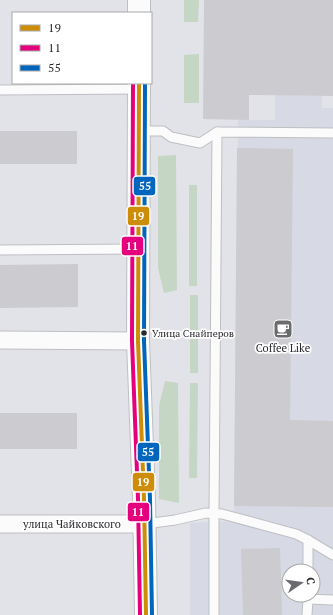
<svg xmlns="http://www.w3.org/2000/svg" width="333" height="615" viewBox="0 0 333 615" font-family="'PT Serif',serif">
<rect width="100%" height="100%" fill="#e2e3e8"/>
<!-- built -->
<path fill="#d7d9e5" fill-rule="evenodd" d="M275 95 322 96V108H333V615H190V523L234 521 238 120H275ZM289 571H313V595H289Z"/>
<!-- green -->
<g fill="#c5d6c4">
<path d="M184 0H199L198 22H184Z"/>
<path d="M199 54V103H184V55Z"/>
<path d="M176 155 177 290 164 293 158 268V156Z"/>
<rect x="189" y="185" width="8" height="101"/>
<rect x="190" y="295" width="8" height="78"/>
<path d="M165 381 178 383 179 503 159 499V406Z"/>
<path d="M190 383H198L197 478H189Z"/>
</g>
<!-- building -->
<g fill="#cbcbd0">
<path d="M204 0H333V96L249 95V120L203 119Z"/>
<rect x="0" y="131" width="77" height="33"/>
<path d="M237 148 293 149 290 420 333 421V507L234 506Z"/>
<path d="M78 264V307L0 308V265Z"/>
<rect x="0" y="413" width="77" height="36"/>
<path d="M280 548 282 615H243L241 549Z"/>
</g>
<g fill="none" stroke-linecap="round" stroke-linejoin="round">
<defs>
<g id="service">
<path d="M0 90 139 89"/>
<path d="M138 131H163L171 137 200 143 217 132 333 133"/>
<path d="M0 250 138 249"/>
<path d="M145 524 175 520 206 513 222 514 296 534 308 540 333 555"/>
<path d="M308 571V540"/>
<path d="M214 615V513L217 132"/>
<path d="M307 615 308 599 333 600"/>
</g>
<g id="minor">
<path d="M0 340 138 341"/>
<path d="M0 524H145"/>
</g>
<g id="secondary">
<path d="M139 0V13"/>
<path d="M139 83 138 341 144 499 146 615"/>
</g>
</defs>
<!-- service casing -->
<use href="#service" stroke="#bebfc3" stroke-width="11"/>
<!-- minor casing -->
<use href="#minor" stroke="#bebfc3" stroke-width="19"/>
<!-- secondary casing -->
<use href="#secondary" stroke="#bebfc3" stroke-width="24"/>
<!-- service -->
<use href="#service" stroke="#fbfbfc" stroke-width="9"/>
<!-- minor -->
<use href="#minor" stroke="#fbfbfc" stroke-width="17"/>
<!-- secondary -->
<use href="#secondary" stroke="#fbfbfc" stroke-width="22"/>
<defs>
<path id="bus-1" d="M139 83 138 341 144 499 146 615"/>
<path id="bus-2" d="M133 83 132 341 138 499 140 615"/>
<path id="bus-3" d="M145 83 144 341 150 499 152 615"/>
</defs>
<!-- bus-1 casing -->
<use href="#bus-1" stroke="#fff" stroke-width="7"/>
<!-- bus-2 casing -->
<use href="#bus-2" stroke="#fff" stroke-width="7"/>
<!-- bus-3 casing -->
<use href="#bus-3" stroke="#fff" stroke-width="7"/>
<!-- bus-1 -->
<use href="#bus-1" stroke="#ce8d09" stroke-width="4"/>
<!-- bus-2 -->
<use href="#bus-2" stroke="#e5007d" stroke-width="4"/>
<!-- bus-3 -->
<use href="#bus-3" stroke="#0065bd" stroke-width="4"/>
</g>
<!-- icons -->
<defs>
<symbol id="cafe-square" viewBox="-11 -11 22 22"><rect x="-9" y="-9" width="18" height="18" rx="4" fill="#6a6b6f" stroke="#fff"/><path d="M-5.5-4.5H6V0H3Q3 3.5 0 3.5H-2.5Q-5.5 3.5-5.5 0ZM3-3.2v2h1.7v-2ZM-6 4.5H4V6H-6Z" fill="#fff"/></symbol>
</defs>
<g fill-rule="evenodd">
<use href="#cafe-square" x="272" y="318" width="22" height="22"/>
</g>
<!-- markers -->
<circle fill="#292a2e" stroke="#fff" stroke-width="1.5" cx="144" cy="333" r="3.5"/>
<g text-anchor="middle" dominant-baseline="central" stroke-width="3.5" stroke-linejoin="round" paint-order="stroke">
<!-- bus labels -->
<g font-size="10" fill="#292a2e" stroke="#fff" text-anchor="start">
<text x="152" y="333">Улица Снайперов</text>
</g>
<!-- poi labels -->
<g font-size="11" fill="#292a2e" stroke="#fff">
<text x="283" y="348">Coffee Like</text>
</g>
<!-- street labels -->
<g font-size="11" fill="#292a2e" stroke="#fff">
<text x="72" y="524">улица Чайковского</text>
</g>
</g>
<g stroke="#fff" stroke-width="1.5">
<rect x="133" y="176" width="23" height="20" rx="4" fill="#0065bd"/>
<rect x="127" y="206" width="23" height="20" rx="4" fill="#ce8d09"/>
<rect x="121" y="236" width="23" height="20" rx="4" fill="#e5007d"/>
<rect x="137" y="442" width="23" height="20" rx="4" fill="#0065bd"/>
<rect x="132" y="472" width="23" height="20" rx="4" fill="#ce8d09"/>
<rect x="127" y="502" width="23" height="20" rx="4" fill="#e5007d"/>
</g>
<g font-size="11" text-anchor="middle" font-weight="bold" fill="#fff">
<text x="145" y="190">55</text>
<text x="138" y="220">19</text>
<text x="132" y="250">11</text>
<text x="148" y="456">55</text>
<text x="143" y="486">19</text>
<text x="138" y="516">11</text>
</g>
<!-- legend -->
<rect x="12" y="12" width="140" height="72" fill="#ffffff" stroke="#a9aaab"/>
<rect x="20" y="25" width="20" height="6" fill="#ce8d09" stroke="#a9aaab"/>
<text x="48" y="32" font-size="12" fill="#292a2e">19</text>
<rect x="20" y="45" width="20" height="6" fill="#e5007d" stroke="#a9aaab"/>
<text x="48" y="52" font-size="12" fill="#292a2e">11</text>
<rect x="20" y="65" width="20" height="6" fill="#0065bd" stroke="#a9aaab"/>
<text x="48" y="72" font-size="12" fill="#292a2e">55</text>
<!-- north arrow -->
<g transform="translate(301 583) rotate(77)"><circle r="19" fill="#ffffff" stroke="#a9aaab"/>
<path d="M0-3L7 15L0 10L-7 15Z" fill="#6a6b6f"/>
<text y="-6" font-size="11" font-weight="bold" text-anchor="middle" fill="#292a2e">С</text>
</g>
</svg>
